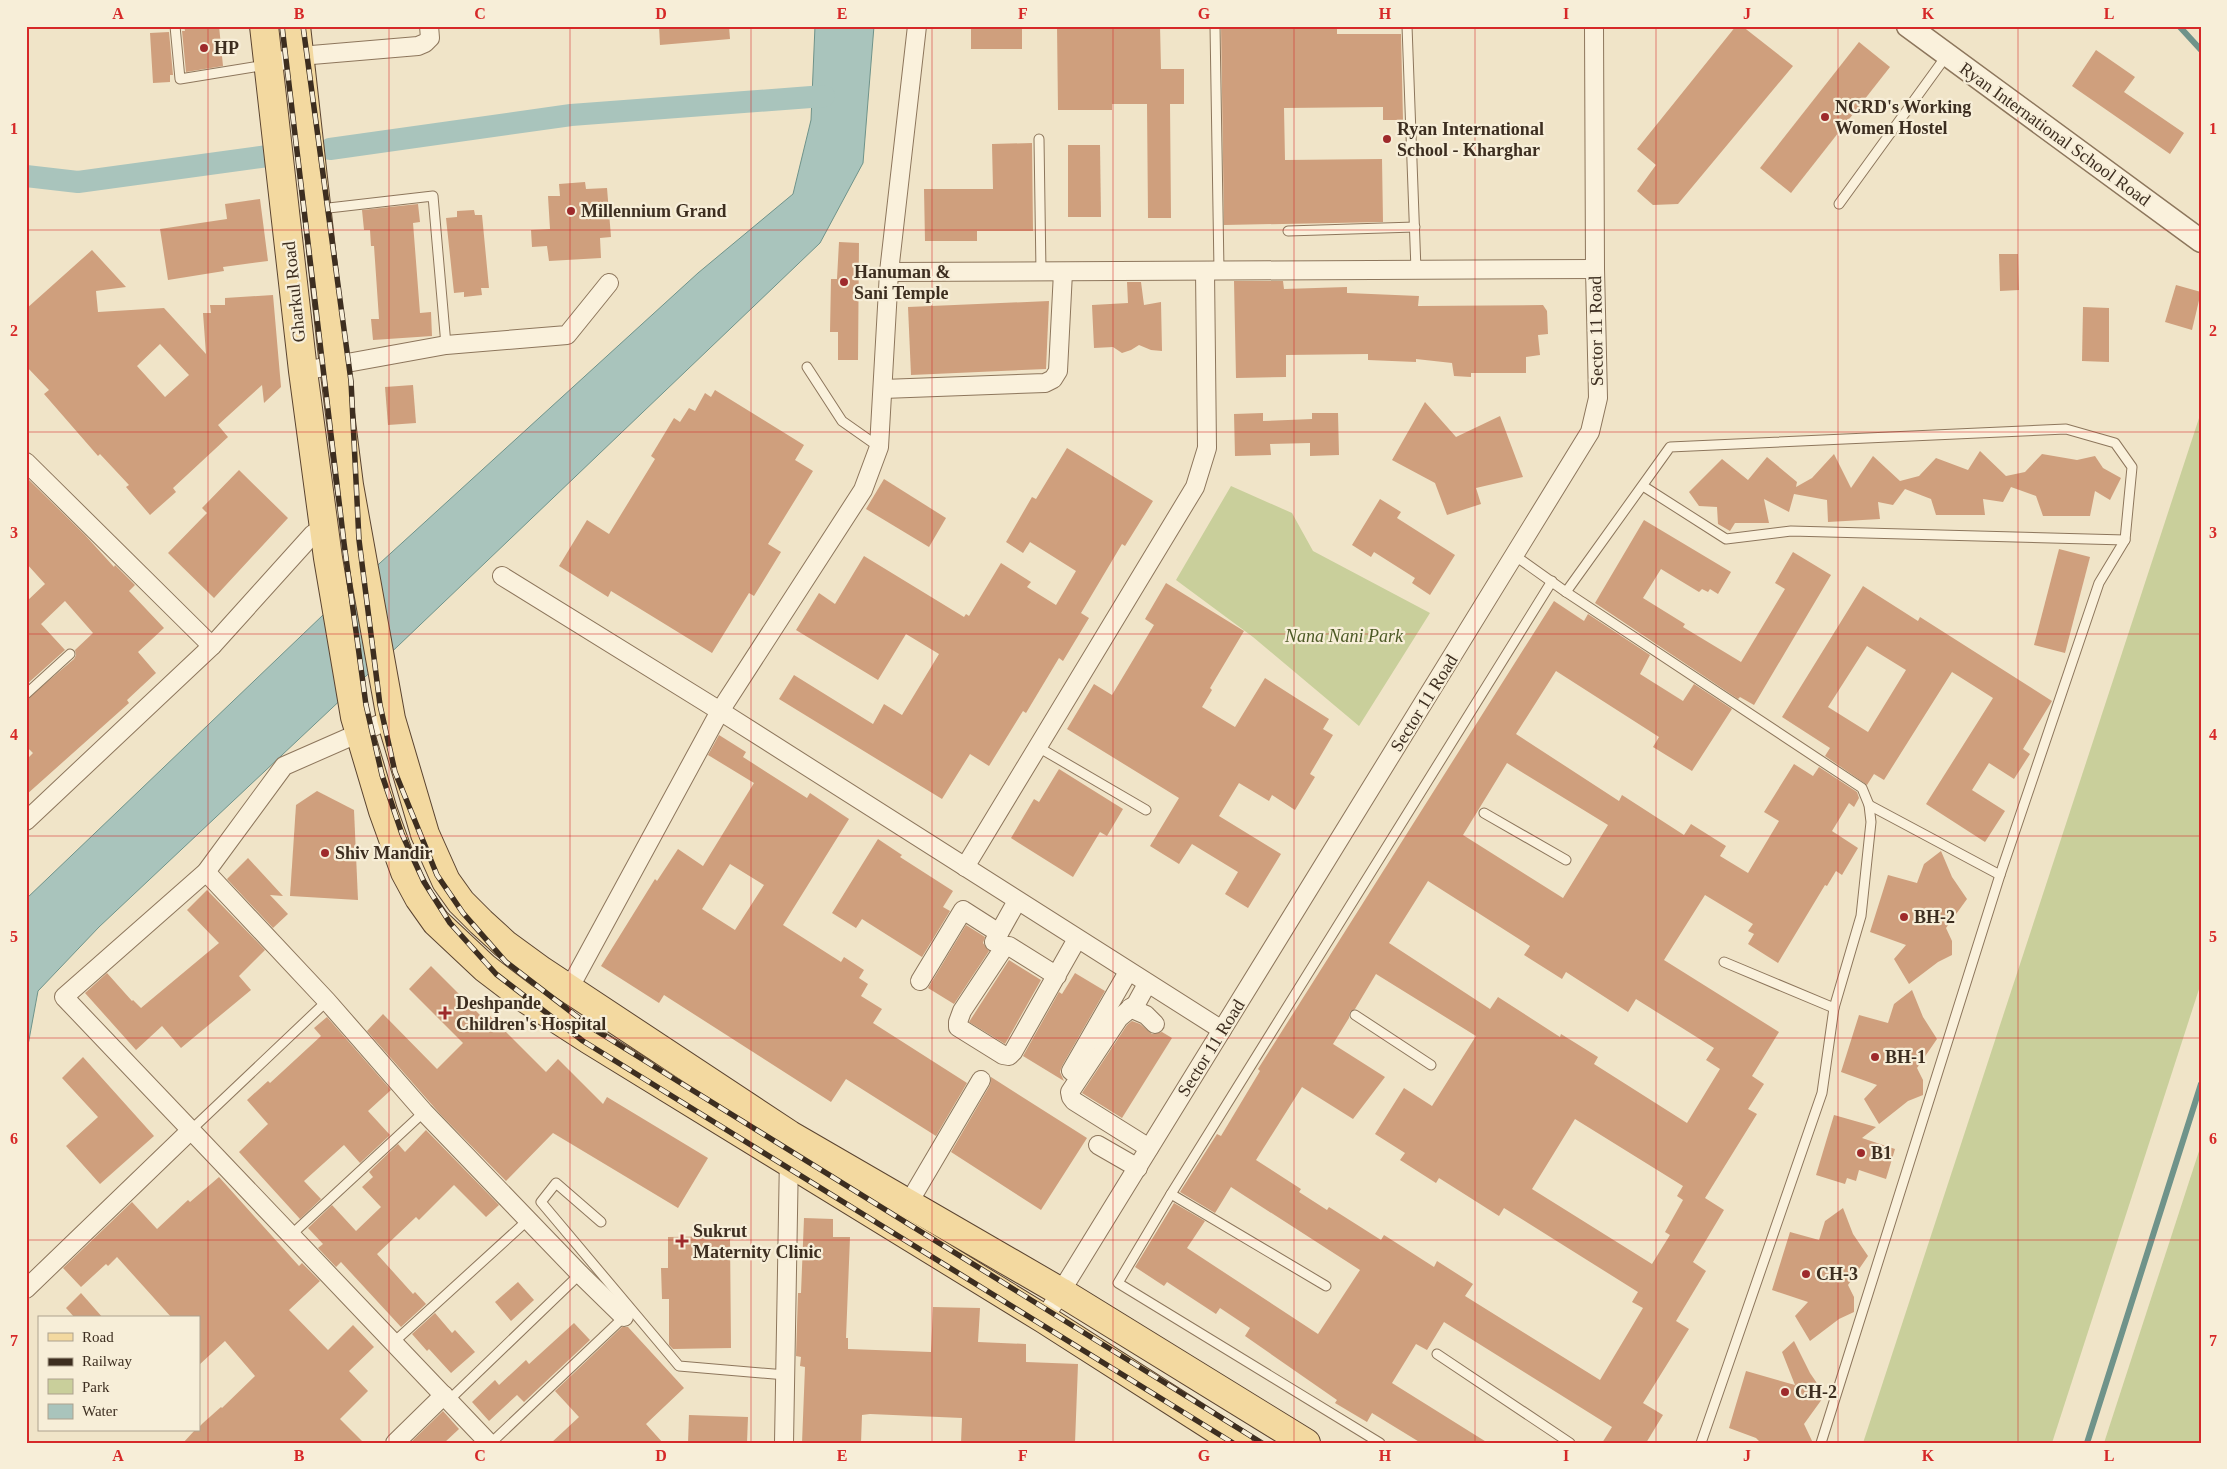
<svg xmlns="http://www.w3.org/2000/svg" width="2227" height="1469" viewBox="0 0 2227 1469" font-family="Georgia,serif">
<rect width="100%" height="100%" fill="#f0e4c8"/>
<!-- green -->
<g fill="#c9cf9b">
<path d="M2201 412V983L2052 1443H1863Z"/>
<path d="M1231 486 1292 513 1313 551 1430 613 1359 726 1253 637 1176 580Z"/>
<path d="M2201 1145V1443H2104Z"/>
</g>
<!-- water -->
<path fill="#a9c4bc" stroke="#6f938a" d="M815 26H874L863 163 820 243 398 646 99 927 38 991 26 1056V899L323 615 698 273 793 194 811 120Z"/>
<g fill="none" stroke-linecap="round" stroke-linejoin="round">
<!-- stream -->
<g stroke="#6f938a" stroke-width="6">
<path d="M2179 26 2201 50"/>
<path d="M2087 1443 2201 1084"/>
</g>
<!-- canal -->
<g stroke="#a9c4bc" stroke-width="22">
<path d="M330 149 571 115 824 96"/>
<path d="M26 176 78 182 268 156"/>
</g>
</g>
<!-- building -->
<g fill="#cf9f7d" fill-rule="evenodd">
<path d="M184 26H219L223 66 186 72 182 31H185Z"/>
<path d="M659 26H729L730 39 660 45Z"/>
<rect x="971" y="26" width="51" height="23"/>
<path d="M1057 26H1160L1161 69H1184V104H1170L1171 218H1148L1147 104H1112V110H1058Z"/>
<path d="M1221 26H1337V34H1401L1403 120H1383V107L1284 108 1285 160 1382 159 1383 222 1224 225Z"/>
<path d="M1736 26H1742L1793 66 1678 204 1653 205 1637 191 1656 165 1637 149Z"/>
<path d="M169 32 173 75H170V82L153 83 150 33Z"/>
<path d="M1859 42 1890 67 1791 193 1760 168Z"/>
<path d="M2096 50 2135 77 2124 92 2184 133 2170 154 2072 86Z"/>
<path d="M1032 143 1033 231H977V241H925L924 189H993L992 144Z"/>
<path d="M1068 145H1100L1101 217H1068Z"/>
<path d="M585 182 586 189 607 188 611 237 600 238 601 258 549 261 547 246 532 247 531 230 550 229 548 196H560L559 184Z"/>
<path d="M260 199 268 261 223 267 224 271 168 280 160 229 227 219 225 204Z"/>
<path d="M418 204 420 222 413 223 420 313 431 312 432 336 373 340 371 319H379L374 246H371L370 230H364L362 210Z"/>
<path d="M474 210 475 215H482L489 288H481L482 295 464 297V292L454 293 446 218 457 217V211Z"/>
<path d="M839 242 859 243 858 360H838V332H830L831 279H837Z"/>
<path d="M92 250 126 287 96 291 98 312 164 308 206 354 203 313H211L210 305H225V298L273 295 281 387 264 403 262 385 218 425 228 437 173 488 176 492 150 515 126 487 129 485 100 454 98 456 44 394 49 390 26 366V309ZM160 344 189 375 165 397 137 366Z"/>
<path d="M1999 254H2018L2019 290 2000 291Z"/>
<path d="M1234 281H1283L1284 289 1347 287V293L1419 296 1418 306 1543 305 1547 311 1548 334 1538 335 1540 355 1526 357V373H1471V377L1454 376 1452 363 1416 359V362L1368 360V354L1286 355V377L1236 378Z"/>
<path d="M1127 282H1141L1144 305 1161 302 1162 351 1151 350 1139 345 1131 350 1122 353 1113 347 1094 348 1092 305 1128 303Z"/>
<path d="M2176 285 2201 292 2192 330 2165 322Z"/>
<path d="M1049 301 1046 369 911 375 908 307Z"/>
<path d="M2083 307 2109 308V362L2082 361Z"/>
<path d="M413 385 416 423 388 425 385 387Z"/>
<path d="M715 390 804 445 795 460 813 471 768 544 781 552 754 596 749 593 712 653 611 591 608 597 559 566 587 520 609 534 655 459 651 456 674 418 680 422 689 408 695 411 705 393 711 397Z"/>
<path d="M1425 402 1456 437 1500 416 1523 477 1476 488 1481 504 1447 515 1435 483 1392 460Z"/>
<path d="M1263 413V421L1312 419V413H1338L1339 455 1310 456V443L1270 444 1271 455 1235 456 1234 414Z"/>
<path d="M1067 448 1153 501 1125 546 1122 544 1081 613 1089 618 1063 661 1059 658 1026 713 1023 711 989 766 970 754 942 799 779 699 794 675 873 724 884 704 902 715 939 654 906 634 878 680 796 630 819 593 835 604 864 556 964 617 966 614 969 616 1001 563 1031 582 1027 587 1056 605 1076 571 1030 542 1023 553 1006 542 1032 497 1036 499Z"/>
<path d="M1980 451 2006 476 2025 472 2042 454 2077 460 2095 456 2103 468 2121 478 2110 500 2095 491 2090 516H2043L2036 496 2011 487 2003 502 1983 499 1985 515H1936L1931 499 1905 489 1893 505 1878 502 1880 519 1828 522 1827 500 1794 494 1789 512 1764 499 1769 523H1735L1730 531 1718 524 1717 507 1699 506 1689 492 1722 459 1748 480 1767 457 1797 482 1796 487 1812 478 1834 454 1851 488 1873 456 1900 481 1919 476 1936 458 1968 470Z"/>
<path d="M239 470 288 518 214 598 168 553 207 513 202 508Z"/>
<path d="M26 477 85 535 114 567 115 565 135 585 129 591 164 628 138 652 156 673 127 700 129 703 26 795V760L33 753 26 746V700L74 659 76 655 75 650 93 633 65 601 41 624 65 650 26 685V602L45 584 26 563Z"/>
<path d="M884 479 946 518 929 547 866 509Z"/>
<path d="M1380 499 1401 512 1397 518 1455 555 1430 595 1412 583 1415 578 1374 552 1371 557 1352 545Z"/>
<path d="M1644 520 1731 572 1718 594 1710 589 1708 592 1702 589 1699 592 1661 569 1643 598 1685 624 1683 627 1741 662 1785 589 1775 583 1793 552 1831 575 1754 705 1740 697 1738 699 1595 603Z"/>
<path d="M2059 549 2090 557 2065 653 2034 645Z"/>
<path d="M1166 583 1244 631 1210 688 1212 690 1202 707 1235 727 1265 678 1329 719 1323 729 1333 735 1310 774 1315 777 1295 810 1272 795 1269 801 1239 783 1219 816 1281 854 1248 908 1225 894 1238 872 1192 844 1179 864 1150 846 1179 798 1067 729 1094 684 1112 695 1154 625 1145 619Z"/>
<path d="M1863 586 1918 621 1920 617 2052 701 2023 749 2030 754 2014 779 1989 763 1972 790 2005 811 1985 842 1926 804 1993 698 1952 672 1884 780 1874 774 1867 785 1825 756 1830 748 1782 717ZM1867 646 1906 670 1868 732 1828 707Z"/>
<path d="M1554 601 1584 621 1588 614 1650 655 1640 674 1683 701 1694 684 1732 709 1692 771 1653 747 1659 737 1556 671 1516 734 1619 801 1622 795 1684 835 1691 824 1726 846 1720 856 1748 873 1779 821 1764 812 1794 764 1813 776 1819 767 1857 792 1859 798 1854 807 1849 803 1832 831 1858 848 1842 875 1836 871 1827 886 1825 885 1778 963 1748 944 1754 934 1748 931 1753 924 1705 895 1664 960 1779 1032 1752 1076 1764 1084 1748 1109 1757 1114 1705 1198 1724 1210 1693 1262 1706 1271 1676 1321 1689 1329 1643 1403 1663 1415 1646 1443H1602L1612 1427 1444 1322 1427 1350 1416 1344 1392 1383 1488 1443H1421L1372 1413 1367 1422 1335 1403 1337 1400 1245 1336 1250 1328 1220 1308 1216 1314 1167 1282 1164 1286 1135 1267 1174 1203 1205 1221 1187 1248 1318 1334 1360 1270 1231 1187 1215 1213 1180 1192 1217 1134 1221 1136 1260 1071 1258 1069ZM1507 763 1608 825 1563 898 1463 835ZM1428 881 1530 946 1524 955 1562 979 1566 972 1628 1012 1636 999 1714 1048 1706 1060 1720 1069 1687 1123 1594 1064 1598 1057 1561 1034 1560 1037 1498 997 1490 1009 1389 943ZM1376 974 1476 1036 1432 1106 1404 1088 1375 1134 1405 1153 1400 1160 1436 1183 1439 1178 1499 1216 1504 1208 1638 1292 1632 1302 1643 1308 1600 1380 1465 1296 1473 1284 1437 1261 1434 1267 1384 1235 1381 1240 1329 1207 1327 1210 1299 1192 1301 1189 1256 1160 1302 1087 1353 1119 1385 1077 1333 1044 1349 1018 1350 1012 1355 1009ZM1575 1119 1683 1186 1677 1196 1683 1200 1665 1232 1670 1235 1652 1264 1532 1189Z"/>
<path d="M719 735 746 752 743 757 807 798 810 793 849 819 783 925 841 962 844 957 864 970 859 978 868 984 861 996 882 1009 873 1023 967 1083 936 1136 846 1079 831 1102 664 995 659 1003 601 966 655 879 657 881 678 849 703 866 754 783 708 755ZM730 864 764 885 735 930 702 909Z"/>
<path d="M1059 769 1123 809 1107 836 1100 832 1073 877 1011 838 1034 799 1039 802Z"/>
<path d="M317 791 354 810 358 900 290 896 296 805Z"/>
<path d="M878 839 902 855 900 857 953 891 943 907 950 911 922 957 862 919 856 928 832 913Z"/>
<path d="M1941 851 1952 877 1967 899 1946 928 1952 941V955L1938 962 1909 984 1894 959 1906 945 1870 932 1888 875 1917 883 1924 864Z"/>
<path d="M248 858 283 896 270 895 288 914 273 928 227 879Z"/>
<path d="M207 890 265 950 239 976 251 990 181 1048 162 1026 136 1050 85 993 107 973 132 1001 133 1000 141 1008 219 943 187 910Z"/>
<path d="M966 925 985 937 983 943 989 951 954 1004 928 988Z"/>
<path d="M1009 960 1041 980 1005 1044 969 1022Z"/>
<path d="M431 966 485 1020 490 1016 546 1072 558 1059 603 1104 607 1097 708 1158 678 1208 553 1133 506 1181 441 1115 367 1031 383 1014 437 1069 463 1043 409 989Z"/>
<path d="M1075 973 1105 991 1062 1066 1060 1072 1064 1081 1023 1056 1059 992 1062 994Z"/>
<path d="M1912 990 1923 1017 1937 1039 1917 1068 1923 1080V1095L1908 1101 1879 1124 1864 1099 1877 1085 1841 1072 1859 1015 1888 1023 1894 1004Z"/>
<path d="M327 1017 391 1090 368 1111 390 1135 360 1163 344 1145 304 1181 321 1199 300 1219 239 1152 268 1124 247 1100 268 1081 270 1083 321 1036 314 1028Z"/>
<path d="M1132 1021 1140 1024 1152 1034 1162 1032 1172 1038 1122 1118 1082 1093 1127 1025Z"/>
<path d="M83 1057 154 1136 100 1184 66 1146 98 1117 62 1078Z"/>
<path d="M991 1077 1087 1138 1041 1210 951 1152 990 1085Z"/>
<path d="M1834 1115 1876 1127 1862 1138 1895 1149 1886 1179 1859 1170 1856 1181 1847 1178 1845 1184 1816 1175Z"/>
<path d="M426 1130 499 1205 486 1217 454 1185 419 1220 416 1217 377 1254 413 1294 415 1292 426 1304 401 1327 341 1262 336 1267 318 1248 323 1244 308 1228 332 1205 356 1231 381 1207 362 1187 373 1177 369 1172 398 1144 405 1152Z"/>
<path d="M219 1177 299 1266 302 1263 320 1281 289 1310 328 1350 353 1325 374 1347 349 1371 368 1391 340 1419 364 1443H183L195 1430H199V1427L203 1423 221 1407 222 1408 255 1376 225 1341 199 1365V1318H172L117 1257 108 1266 106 1264 81 1287 63 1268 132 1202 157 1229 188 1200 190 1202Z"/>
<path d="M1843 1208 1853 1234 1868 1256 1848 1285 1854 1297V1312L1839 1319 1810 1341 1795 1316 1808 1302 1772 1290 1790 1232 1819 1240 1825 1221Z"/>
<path d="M804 1218 833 1219V1237H850L846 1338H848V1349L931 1352 933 1307 980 1308 978 1342 1026 1344V1362L1078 1364 1075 1443H961L962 1418 870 1414 862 1415 861 1443H802L805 1367 800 1366 801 1357 796 1356 798 1293H801Z"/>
<path d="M730 1236 731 1348 673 1349 669 1345V1299H662L661 1268H668V1237Z"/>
<path d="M518 1282 534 1300 511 1321 495 1302Z"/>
<path d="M81 1293 103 1318H75L66 1308Z"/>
<path d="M435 1313 452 1333 455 1330 475 1352 451 1373 429 1349 427 1351 412 1334Z"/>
<path d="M574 1323 590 1340 524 1402 517 1395 489 1421 472 1402 495 1380 499 1385 526 1360 529 1364Z"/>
<path d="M622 1327H628L684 1388 646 1424 663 1443H551L579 1417 555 1391Z"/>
<path d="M1794 1341 1810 1373 1825 1395 1804 1424 1813 1443H1761L1756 1438 1729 1428 1746 1371 1795 1385 1782 1352Z"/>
<path d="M443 1411 459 1429 444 1443H410Z"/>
<path d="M689 1415 748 1417 747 1443H688Z"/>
</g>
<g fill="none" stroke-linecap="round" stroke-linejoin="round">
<defs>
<g id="service">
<path d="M175 26 180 79 266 65"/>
<path d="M1215 26 1219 271"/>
<path d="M1407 26 1416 270"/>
<path d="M1039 139 1041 272"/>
<path d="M1839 204 1947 55"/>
<path d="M320 209 433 196 446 345"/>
<path d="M1288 231 1415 227"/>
<path d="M807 367 842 421 879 447"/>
<path d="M1643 486 1726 539 1791 531 2125 540"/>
<path d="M1514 555 1566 592 1862 788 1869 805 1871 822 1861 916 1834 1008 1822 1093 1701 1443"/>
<path d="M1566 592 1670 447 2066 429 2115 443 2132 467 2125 540 2099 583 2000 875 1821 1443"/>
<path d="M26 694 70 654"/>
<path d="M1038 747 1146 810"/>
<path d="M1869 805 2000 875"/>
<path d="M1484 813 1566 860"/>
<path d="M1724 962 1834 1008"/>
<path d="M1355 1015 1431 1065"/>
<path d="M191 1130 327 1001"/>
<path d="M1171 1194 1326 1286"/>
<path d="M601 1222 556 1183 541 1202 679 1366 786 1375"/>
<path d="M291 1235 424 1112"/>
<path d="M394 1342 529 1219"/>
<path d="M1437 1354 1570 1443"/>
<path d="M449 1400 580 1274"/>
<path d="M491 1443 624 1317"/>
<path d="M1380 1443 1118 1283 1171 1194 1552 581"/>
</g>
<g id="minor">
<path d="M269 64 300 56 418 46 425 43 430 38 429 26"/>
<path d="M889 272 1595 269"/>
<path d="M303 371 446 345 567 335 609 283"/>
<path d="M883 389 1045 383 1053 379 1058 371 1063 272"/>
<path d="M26 462 212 646"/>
<path d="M502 576 720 711 1222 1030"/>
<path d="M391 719 284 766 206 872 64 997 489 1443"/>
<path d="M26 821 212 646 313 534"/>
<path d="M965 867 1195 487 1207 448 1205 271"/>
<path d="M206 872 327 1001 424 1112 580 1274 624 1317"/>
<path d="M994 942 1017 901"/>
<path d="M1057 976 1009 946H1005L962 1011 958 1022V1027L1003 1055 1009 1056 1013 1052 1077 939"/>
<path d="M920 981 963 910 999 933"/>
<path d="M1147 984 1136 1004 1119 1018 1070 1092 1071 1097 1074 1101 1149 1148"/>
<path d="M569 989 720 711 863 490 879 447 889 272 917 26"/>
<path d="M1130 1008 1146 1015 1155 1024"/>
<path d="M1071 1071 1128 972"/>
<path d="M1098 1145 1138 1168"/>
<path d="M908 1204 981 1080"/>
<path d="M26 1289 191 1130"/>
<path d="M1044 1319 1590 432 1598 398 1595 269 1594 26"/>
<path d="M395 1443 444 1395"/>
<path d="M784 1443 789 1156"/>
</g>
<path id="tertiary" d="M1908 26 2201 241"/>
<g id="primary">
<path d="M264 26 303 371 328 558 355 717 383 811 405 872 419 898 436 922 485 968 523 997 588 1039 1044 1319 1238 1443"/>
<path d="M296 26 334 366 349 485 391 719 425 834 446 881 461 902 481 922 505 944 542 971 790 1135 1061 1292 1306 1443"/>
</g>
</defs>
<!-- service casing -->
<use href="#service" stroke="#8d765c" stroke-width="11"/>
<!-- minor casing -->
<use href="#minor" stroke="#8d765c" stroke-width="20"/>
<!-- tertiary casing -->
<use href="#tertiary" stroke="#8d765c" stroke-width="25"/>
<!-- primary casing -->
<use href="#primary" stroke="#5b4430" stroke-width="30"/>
<!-- service -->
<use href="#service" stroke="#faf1dc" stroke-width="9"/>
<!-- minor -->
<use href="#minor" stroke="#faf1dc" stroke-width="18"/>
<!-- tertiary -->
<use href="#tertiary" stroke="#faf1dc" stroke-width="22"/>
<!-- primary -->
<use href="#primary" stroke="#f3d9a0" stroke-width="28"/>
<defs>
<g id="rail">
<path d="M282 26 344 543 366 705 382 775 402 834 424 882 450 923 496 974 583 1041 1233 1443"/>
<path d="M303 26 351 381 359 540 380 705 395 772 437 875 463 913 506 962 592 1028 1262 1443"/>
</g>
</defs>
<!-- rail casing -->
<use href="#rail" stroke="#3d2e20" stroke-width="5.5"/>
<!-- rail -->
<use href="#rail" stroke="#f7eed8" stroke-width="4" stroke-dasharray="11" stroke-linecap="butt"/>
</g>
<!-- grid -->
<path fill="none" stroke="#d62828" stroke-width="1" stroke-opacity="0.55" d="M208 26V1443M389 26V1443M570 26V1443M751 26V1443M932 26V1443M1113 26V1443M1294 26V1443M1475 26V1443M1656 26V1443M1838 26V1443M2018 26V1443M26 230H2201M26 432H2201M26 634H2201M26 836H2201M26 1038H2201M26 1240H2201"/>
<!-- markers -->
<g fill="#9e2a2b" stroke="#f7eed8" stroke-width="2">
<circle cx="204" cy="48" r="5"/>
<circle cx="1825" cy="117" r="5"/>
<circle cx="1387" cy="139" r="5"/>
<circle cx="571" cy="211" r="5"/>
<circle cx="844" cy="282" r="5"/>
<circle cx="325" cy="853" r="5"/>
<circle cx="1904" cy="917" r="5"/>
<path d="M442.5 1005.5h5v5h5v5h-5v5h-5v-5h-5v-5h5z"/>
<circle cx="1875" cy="1057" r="5"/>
<circle cx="1861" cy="1153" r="5"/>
<path d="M679.5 1233.5h5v5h5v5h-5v5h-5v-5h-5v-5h5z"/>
<circle cx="1806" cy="1274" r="5"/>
<circle cx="1785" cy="1392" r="5"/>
</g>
<g text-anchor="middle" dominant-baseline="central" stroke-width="4.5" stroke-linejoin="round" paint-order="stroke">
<!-- poi labels -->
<g font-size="18" font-weight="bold" fill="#3d2e20" stroke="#f7eed8" text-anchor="start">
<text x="214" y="48">HP</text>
<text x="1835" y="107">NCRD's Working<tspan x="1835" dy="21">Women Hostel</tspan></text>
<text x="1397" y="129">Ryan International<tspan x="1397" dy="21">School - Kharghar</tspan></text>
<text x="581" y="211">Millennium Grand</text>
<text x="854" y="272">Hanuman &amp;<tspan x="854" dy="21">Sani Temple</tspan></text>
<text x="335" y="853">Shiv Mandir</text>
<text x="1914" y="917">BH-2</text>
<text x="456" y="1003">Deshpande<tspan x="456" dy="21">Children's Hospital</tspan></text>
<text x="1885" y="1057">BH-1</text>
<text x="1871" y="1153">B1</text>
<text x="693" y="1231">Sukrut<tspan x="693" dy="21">Maternity Clinic</tspan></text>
<text x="1816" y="1274">CH-3</text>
<text x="1795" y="1392">CH-2</text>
</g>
<!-- street labels -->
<g font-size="18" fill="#3d2e20" stroke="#f7eed8">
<text transform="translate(2055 134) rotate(36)">Ryan International School Road</text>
<text transform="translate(294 292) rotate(-96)">Gharkul Road</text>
<text transform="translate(1596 331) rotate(-91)">Sector 11 Road</text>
<text transform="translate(1424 703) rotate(-58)">Sector 11 Road</text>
<text transform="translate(1211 1048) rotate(-58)">Sector 11 Road</text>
</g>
<!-- park labels -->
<g font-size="18" font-style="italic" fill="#4d5a26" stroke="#f7eed8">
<text x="1344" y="636">Nana Nani Park</text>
</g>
</g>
<!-- border -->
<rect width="2227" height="1469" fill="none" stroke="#f7eed8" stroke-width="55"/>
<!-- legend -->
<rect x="38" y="1316" width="162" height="115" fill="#f7eed8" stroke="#ada18e"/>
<rect x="48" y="1333" width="25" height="8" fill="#f3d9a0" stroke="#ada18e"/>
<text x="82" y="1342" font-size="15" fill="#3d2e20">Road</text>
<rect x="48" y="1358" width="25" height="8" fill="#3d2e20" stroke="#ada18e"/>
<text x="82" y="1366" font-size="15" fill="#3d2e20">Railway</text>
<rect x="48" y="1379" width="25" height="15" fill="#c9cf9b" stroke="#ada18e"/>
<text x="82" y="1392" font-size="15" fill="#3d2e20">Park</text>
<rect x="48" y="1404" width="25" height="15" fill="#a9c4bc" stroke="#ada18e"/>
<text x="82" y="1416" font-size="15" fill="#3d2e20">Water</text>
<rect x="28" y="28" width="2172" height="1414" fill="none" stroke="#d62828" stroke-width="2"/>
<g font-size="16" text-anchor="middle" font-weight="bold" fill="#d62828">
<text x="118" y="19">A</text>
<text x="299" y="19">B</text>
<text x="480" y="19">C</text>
<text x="661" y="19">D</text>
<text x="842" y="19">E</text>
<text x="1023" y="19">F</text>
<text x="1204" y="19">G</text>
<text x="1385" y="19">H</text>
<text x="1566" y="19">I</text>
<text x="1747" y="19">J</text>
<text x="1928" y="19">K</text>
<text x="2109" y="19">L</text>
<text x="14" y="134">1</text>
<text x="2213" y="134">1</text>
<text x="14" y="336">2</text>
<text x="2213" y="336">2</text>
<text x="14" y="538">3</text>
<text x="2213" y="538">3</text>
<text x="14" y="740">4</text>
<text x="2213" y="740">4</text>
<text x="14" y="942">5</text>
<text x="2213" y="942">5</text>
<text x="14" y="1144">6</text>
<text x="2213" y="1144">6</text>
<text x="14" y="1346">7</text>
<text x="2213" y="1346">7</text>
<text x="118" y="1461">A</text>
<text x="299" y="1461">B</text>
<text x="480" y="1461">C</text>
<text x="661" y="1461">D</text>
<text x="842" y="1461">E</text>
<text x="1023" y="1461">F</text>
<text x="1204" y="1461">G</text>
<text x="1385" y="1461">H</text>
<text x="1566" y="1461">I</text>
<text x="1747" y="1461">J</text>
<text x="1928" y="1461">K</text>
<text x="2109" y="1461">L</text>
</g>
</svg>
